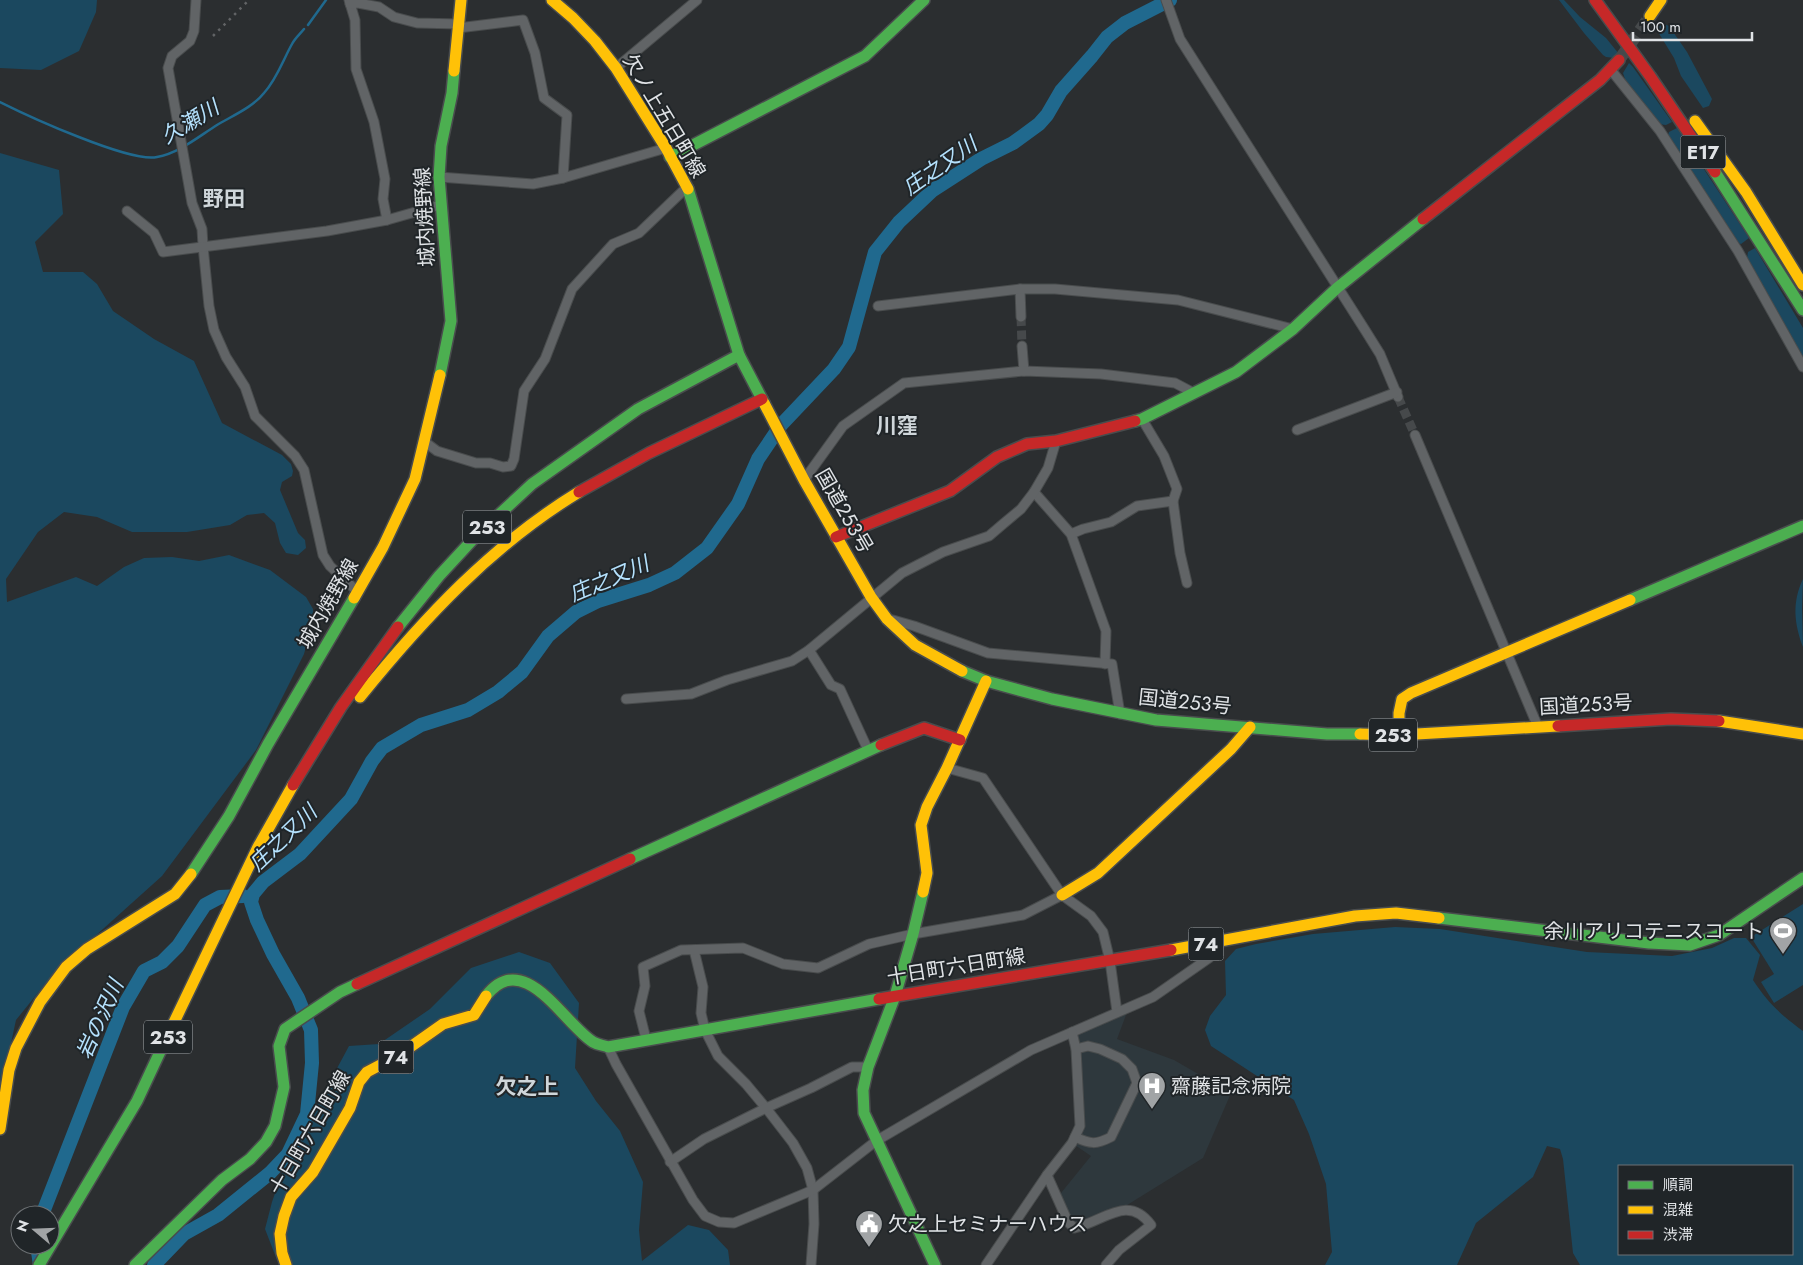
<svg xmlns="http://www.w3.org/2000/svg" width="1803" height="1265" viewBox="0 0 1803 1265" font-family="Jost,'Noto Sans JP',sans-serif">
<rect width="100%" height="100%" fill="#2b2e30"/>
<!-- built -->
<path fill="#2e383d" d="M1129 1007 1117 1039 1174 1060 1231 1093 1203 1158 1119 1210 1074 1228 1057 1198 1091 1156 1072 1143 1080 1126 1072 1032Z"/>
<!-- green -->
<g fill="#1b485f" fill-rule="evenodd">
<path d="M0 0H97L96 12 79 51 41 70 0 68Z"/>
<path d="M1559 0H1564L1580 17 1606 38 1619 54 1615 58 1606 57 1603 55 1584 33Z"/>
<path d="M1662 23 1669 26 1687 52 1712 99 1709 106 1703 108 1681 76 1674 58 1655 27Z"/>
<path d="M1629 63 1633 67 1672 122 1666 125 1658 124 1626 82 1623 73Z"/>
<path d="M1677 128 1749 238 1741 244 1736 242 1667 138 1669 132Z"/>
<path d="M0 153 59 170 63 214 35 242 43 272H83L97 284 113 311 154 339 194 361 222 423 282 455 291 464 293 471 292 476 282 482 280 490 298 533 305 540 306 548 298 555 286 553 280 543 275 523 264 513 247 515 230 525 187 532H132L97 517 64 512 38 532 6 579 7 602 76 577 97 586 124 567 144 558 172 557 199 561 229 555 270 570 306 597 313 609V621L304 654 256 750 162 876 54 973 16 1020 0 1094Z"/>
<path d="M1755 248 1803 328V357L1747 263 1749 262 1747 258 1748 252Z"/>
<path d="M1803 579 1802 608 1803 647C1794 623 1792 602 1803 579Z"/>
<path d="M1803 904V985L1774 1003 1761 982 1774 974 1751 937Z"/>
<path d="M1395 927 1440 929 1587 952 1672 956 1712 948 1734 938H1746L1760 955 1753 980C1768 1003 1781 1015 1803 1031V1265H1580L1573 1253 1563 1159 1560 1149 1547 1146 1533 1177 1476 1223 1457 1265H1325L1332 1252 1326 1184 1309 1134 1294 1100 1211 1046 1205 1030 1210 1016 1226 995 1225 961 1236 949 1256 944 1313 934ZM1619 1166H1792V1254H1619Z"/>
<path d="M519 952 550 963 579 1003 575 1068 596 1101 620 1131 643 1182 639 1230 642 1261 688 1225 709 1230 728 1250 730 1265H282L277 1260 265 1229 272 1202 284 1167 349 1046 379 1044 430 1009 471 968Z"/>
</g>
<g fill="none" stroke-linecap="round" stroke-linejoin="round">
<!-- stream -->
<g stroke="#20698e" stroke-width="2.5">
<path d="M308 25 326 0"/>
<path d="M0 102C28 116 130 163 157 157 179 153 198 137 217 125 232 116 253 107 264 93 277 79 283 60 292 44 295 38 300 34 304 29"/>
</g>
<!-- river -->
<g stroke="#20698e" stroke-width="14">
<path d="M42 1215 123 1007 144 971 162 962 178 946 205 905 220 897 243 896"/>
<path d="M37 1245 40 1265"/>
<path d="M154 1265 184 1234 218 1215 270 1173 288 1154 307 1114 312 1063 311 1030 298 998 273 954 257 920 251 902 253 894 263 882 300 854 351 799 372 761 382 748 421 725 468 710 498 692 522 672 548 636 576 612 598 601 649 585 675 573 707 548 738 504 758 459 781 425 834 369 849 347 875 252 899 222 933 190 981 159 1013 143 1039 124 1047 115 1061 91 1092 56 1107 37 1125 23 1170 0"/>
</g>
<!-- street-tunnel -->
<g stroke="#46494b" stroke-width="9" stroke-dasharray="9 4.5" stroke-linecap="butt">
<path d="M1021 317 1022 346"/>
<path d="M1398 397 1415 435"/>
</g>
<!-- secondary-tunnel -->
<path stroke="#46494b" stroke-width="12" stroke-dasharray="12 6" stroke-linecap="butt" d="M1619 60 1650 16"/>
<defs>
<g id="street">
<path d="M196 0 194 31 190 41 172 56 168 68 192 203 202 229 203 246 209 306 214 330 226 357 245 387 255 416 295 456 304 470 323 555 330 566 358 592"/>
<path d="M349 0 355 20 356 69 374 122 385 179 383 199 387 220"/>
<path d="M1166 0 1180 39 1365 330 1380 354 1398 397"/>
<path d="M350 4 358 3 379 7 394 17 417 23 459 24"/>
<path d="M458 28 523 20 535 53 544 98 567 115 563 178"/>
<path d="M616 68 697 0"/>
<path d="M1611 70 1660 131 1738 251 1803 367"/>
<path d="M439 177 533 184 563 178 666 148"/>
<path d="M127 211 154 233 163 252 327 231 387 220 440 205"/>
<path d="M1020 289 1021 317"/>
<path d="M878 306 1020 289H1055L1178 300 1293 329"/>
<path d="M1022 346 1024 371"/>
<path d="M1297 430 1397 392"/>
<path d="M1415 435 1538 727"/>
<path d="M425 442 437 451 476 463H490L503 467 511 466 514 459 524 391 545 359 572 289 613 244 639 233 687 187"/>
<path d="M804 480 843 426 904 383 1024 371 1101 374 1175 383 1194 393"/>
<path d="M1034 492 1071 534 1106 631 1105 664"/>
<path d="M1173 501 1180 553 1187 583"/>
<path d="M1071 534 1083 529 1111 522 1137 506 1173 501 1177 489 1164 456 1142 419"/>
<path d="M893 620 914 626 988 653 1112 664 1120 714"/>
<path d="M809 650 831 685 840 689 868 750"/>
<path d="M626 699 691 694 727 680 792 661 809 650 902 573 943 552 989 536 1003 524 1021 509 1034 492 1048 468 1056 441"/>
<path d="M947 768 983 778 1062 895 1091 916 1103 932 1110 961 1117 1012"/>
<path d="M694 950 703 987 701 1013 705 1030 718 1056 746 1084 766 1108 793 1143 807 1168 813 1190 814 1224 811 1265"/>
<path d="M646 1039 639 1011 645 986 643 967 681 950 743 948 783 964 818 968 869 944 913 934 1023 915 1062 895"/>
<path d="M608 1047 616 1064 693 1200 705 1216 719 1222 734 1223 813 1190 876 1141 1031 1050 1153 997 1209 958 1221 942"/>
<path d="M1075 1137C1090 1144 1096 1145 1111 1137L1137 1083 1132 1069 1122 1059 1100 1049 1088 1046 1076 1049"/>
<path d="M670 1162 704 1139 766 1108 811 1088 852 1067H868"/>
<path d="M1047 1175 1068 1222 1074 1228C1103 1222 1128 1193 1151 1225L1119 1250 1106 1265"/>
<path d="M986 1265 1047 1175 1072 1143 1080 1126 1076 1049 1072 1032"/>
</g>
<g id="fast">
<path d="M670 157 865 56 924 0"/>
<path d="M1715 172 1803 310"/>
<path d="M688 189 739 355"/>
<path d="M440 375 451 321 439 177 441 146 452 93 454 71"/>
<path d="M1135 421 1142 419 1236 372 1293 329 1337 288 1423 219"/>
<path d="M1630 600 1803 526"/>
<path d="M398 627 439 576 476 536 532 484 638 409 739 355 764 403"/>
<path d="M962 671 986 681 1052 699 1156 720 1327 734H1360"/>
<path d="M630 859 881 745"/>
<path d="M191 874 229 816 268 744 354 598"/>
<path d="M923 892 913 934 895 996 868 1067 863 1090 864 1113 935 1265"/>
<path d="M1439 918 1649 943 1690 945 1719 935 1803 878"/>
<path d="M486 996C524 947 564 1024 593 1042 598 1045 603 1045 608 1047L879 999"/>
<path d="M39 1265 137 1101 166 1039"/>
<path d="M135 1265 222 1180 250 1159 266 1142 275 1126 284 1087 279 1046 285 1029 340 992 357 984"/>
</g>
<g id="slow">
<path d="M552 0 573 18 595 41 616 68 666 148 688 189"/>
<path d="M1650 16 1661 0"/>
<path d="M454 71 461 0"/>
<path d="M1695 121 1746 192 1803 285"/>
<path d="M764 403 804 480 871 597 887 619 915 645 962 671"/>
<path d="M354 598 383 547 415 479 440 375"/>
<path d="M360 697C424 618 492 545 579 492"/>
<path d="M1719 721 1803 734"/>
<path d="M1360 734 1399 735 1558 726"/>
<path d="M1399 735V713L1402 699 1411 693 1630 600"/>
<path d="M923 892 927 873 921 825 927 807 947 768 986 681"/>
<path d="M1062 895 1098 873 1231 749 1250 727"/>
<path d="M1171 950 1355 916 1396 913 1439 918"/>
<path d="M166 1039 258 847 293 785"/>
<path d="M0 1129 9 1070 16 1048 40 1002 66 967 87 949 175 894 191 874"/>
<path d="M286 1265 282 1253 280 1234 284 1216 291 1197 313 1172 350 1108 359 1082 367 1072 399 1055 443 1024 474 1015 486 996"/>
</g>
<g id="jam">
<path d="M1595 0 1650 76 1715 172"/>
<path d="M1423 219 1600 80 1619 60"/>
<path d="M579 492 649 453 762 399"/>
<path d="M836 537 950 491 997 457 1027 444 1056 441 1135 421"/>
<path d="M1558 726 1671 719 1719 721"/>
<path d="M881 745 924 728 960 740"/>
<path d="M293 785 341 707 398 627"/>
<path d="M357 984 630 859"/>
<path d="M879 999 1171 950"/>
</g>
</defs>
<!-- street casing -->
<use href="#street" stroke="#494c4d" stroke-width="11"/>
<!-- fast casing -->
<use href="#fast" stroke="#494c4d" stroke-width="14"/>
<!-- slow casing -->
<use href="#slow" stroke="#494c4d" stroke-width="14"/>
<!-- jam casing -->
<use href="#jam" stroke="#494c4d" stroke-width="14"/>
<!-- street -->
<use href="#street" stroke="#616466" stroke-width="9"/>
<!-- fast -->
<use href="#fast" stroke="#4caf50" stroke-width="11"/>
<!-- slow -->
<use href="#slow" stroke="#ffc107" stroke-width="11"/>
<!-- jam -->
<use href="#jam" stroke="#c62828" stroke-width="11"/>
<!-- rail -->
<path stroke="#626466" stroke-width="2.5" stroke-dasharray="2.5 5" stroke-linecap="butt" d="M213 36 249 0"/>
</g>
<!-- icons -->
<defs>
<symbol id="stadium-pin" viewBox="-11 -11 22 30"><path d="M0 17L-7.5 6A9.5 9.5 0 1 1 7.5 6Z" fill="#a1a4a6" stroke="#202528"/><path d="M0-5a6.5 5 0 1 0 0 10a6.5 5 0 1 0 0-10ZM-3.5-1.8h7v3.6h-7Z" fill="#fff"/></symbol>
<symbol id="hospital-pin" viewBox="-11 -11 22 30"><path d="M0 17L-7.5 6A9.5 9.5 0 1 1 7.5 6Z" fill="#a1a4a6" stroke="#202528"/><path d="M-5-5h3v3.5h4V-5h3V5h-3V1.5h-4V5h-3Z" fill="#fff"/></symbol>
<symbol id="civic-pin" viewBox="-11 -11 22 30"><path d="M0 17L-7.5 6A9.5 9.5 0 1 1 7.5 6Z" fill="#a1a4a6" stroke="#202528"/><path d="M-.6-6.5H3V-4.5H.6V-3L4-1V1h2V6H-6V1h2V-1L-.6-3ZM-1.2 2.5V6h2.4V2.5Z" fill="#fff"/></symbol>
</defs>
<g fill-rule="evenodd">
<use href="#stadium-pin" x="1767" y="915" width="32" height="43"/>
<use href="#hospital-pin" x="1136" y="1070" width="32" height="43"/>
<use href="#civic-pin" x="853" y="1208" width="32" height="43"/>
</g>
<g text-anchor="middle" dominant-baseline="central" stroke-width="4" stroke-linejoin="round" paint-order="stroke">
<!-- shield labels -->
<g fill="#202528" stroke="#a6aaad" stroke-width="1">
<rect x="1680.5" y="135.5" width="45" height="33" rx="4"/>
<rect x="463" y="510.5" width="48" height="33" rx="4"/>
<rect x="1369" y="718.5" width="48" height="33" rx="4"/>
<rect x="1188.5" y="927.5" width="35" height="33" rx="4"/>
<rect x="144" y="1020.5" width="48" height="33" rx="4"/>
<rect x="378.5" y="1040.5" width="35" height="33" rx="4"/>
</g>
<g font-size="19" font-weight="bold" fill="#e0e3e6">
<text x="1703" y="152">E17</text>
<text x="487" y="527">253</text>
<text x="1393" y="735">253</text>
<text x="1206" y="944">74</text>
<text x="168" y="1037">253</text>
<text x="396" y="1057">74</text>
</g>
<!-- street labels -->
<g font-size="20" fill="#e0e3e6" stroke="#202528">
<text transform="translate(664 116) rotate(59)">欠ノ上五日町線</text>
<text transform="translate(425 217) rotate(-93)">城内焼野線</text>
<text transform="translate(844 511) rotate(60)">国道253号</text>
<text transform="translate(328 604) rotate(-60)">城内焼野線</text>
<text transform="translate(1185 702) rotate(6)">国道253号</text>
<text transform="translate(1586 705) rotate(-3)">国道253号</text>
<text transform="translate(956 967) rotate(-9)">十日町六日町線</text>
<text transform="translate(310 1133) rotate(-60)">十日町六日町線</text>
</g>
<!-- poi labels -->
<g font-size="20" fill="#e0e3e6" stroke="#202528" text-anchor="start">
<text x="1764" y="931" text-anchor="end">余川アリコテニスコート</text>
<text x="1171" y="1086">齋藤記念病院</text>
<text x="888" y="1224">欠之上セミナーハウス</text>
</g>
<!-- water labels -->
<g font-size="21" font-style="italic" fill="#b5e2fe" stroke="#202528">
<text transform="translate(190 122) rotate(-31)">久瀬川</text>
<text transform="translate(940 166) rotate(-35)">庄之又川</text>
<text transform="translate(609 579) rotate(-23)">庄之又川</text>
<text transform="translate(283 838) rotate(-44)">庄之又川</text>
<text transform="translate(100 1019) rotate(-66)">岩の沢川</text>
</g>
<!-- neighbourhood labels -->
<g font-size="21" font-weight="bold" fill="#cfd6da" stroke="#202528">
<text x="224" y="199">野田</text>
<text x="897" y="426">川窪</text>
<text x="527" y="1087">欠之上</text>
</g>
</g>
<!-- legend -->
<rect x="1618" y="1165" width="175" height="90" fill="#202528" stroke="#6d7174"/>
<rect x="1628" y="1181" width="25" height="8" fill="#4caf50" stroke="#6d7174"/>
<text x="1663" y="1190" font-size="15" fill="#e0e3e6">順調</text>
<rect x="1628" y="1206" width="25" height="8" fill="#ffc107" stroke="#6d7174"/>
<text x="1663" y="1215" font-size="15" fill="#e0e3e6">混雑</text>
<rect x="1628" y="1231" width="25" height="8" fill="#c62828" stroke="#6d7174"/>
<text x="1663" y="1240" font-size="15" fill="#e0e3e6">渋滞</text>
<!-- north arrow -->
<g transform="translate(35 1230) rotate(289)"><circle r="24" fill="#202528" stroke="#6d7174"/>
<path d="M0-4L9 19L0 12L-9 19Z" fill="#a1a4a6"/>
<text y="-8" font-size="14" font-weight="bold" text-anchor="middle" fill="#e0e3e6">N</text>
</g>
<!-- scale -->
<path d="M1633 32v8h119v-8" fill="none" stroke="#e0e3e6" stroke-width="2.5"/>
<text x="1640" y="32" font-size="15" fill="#e0e3e6" stroke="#202528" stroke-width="4" paint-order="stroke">100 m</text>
</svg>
